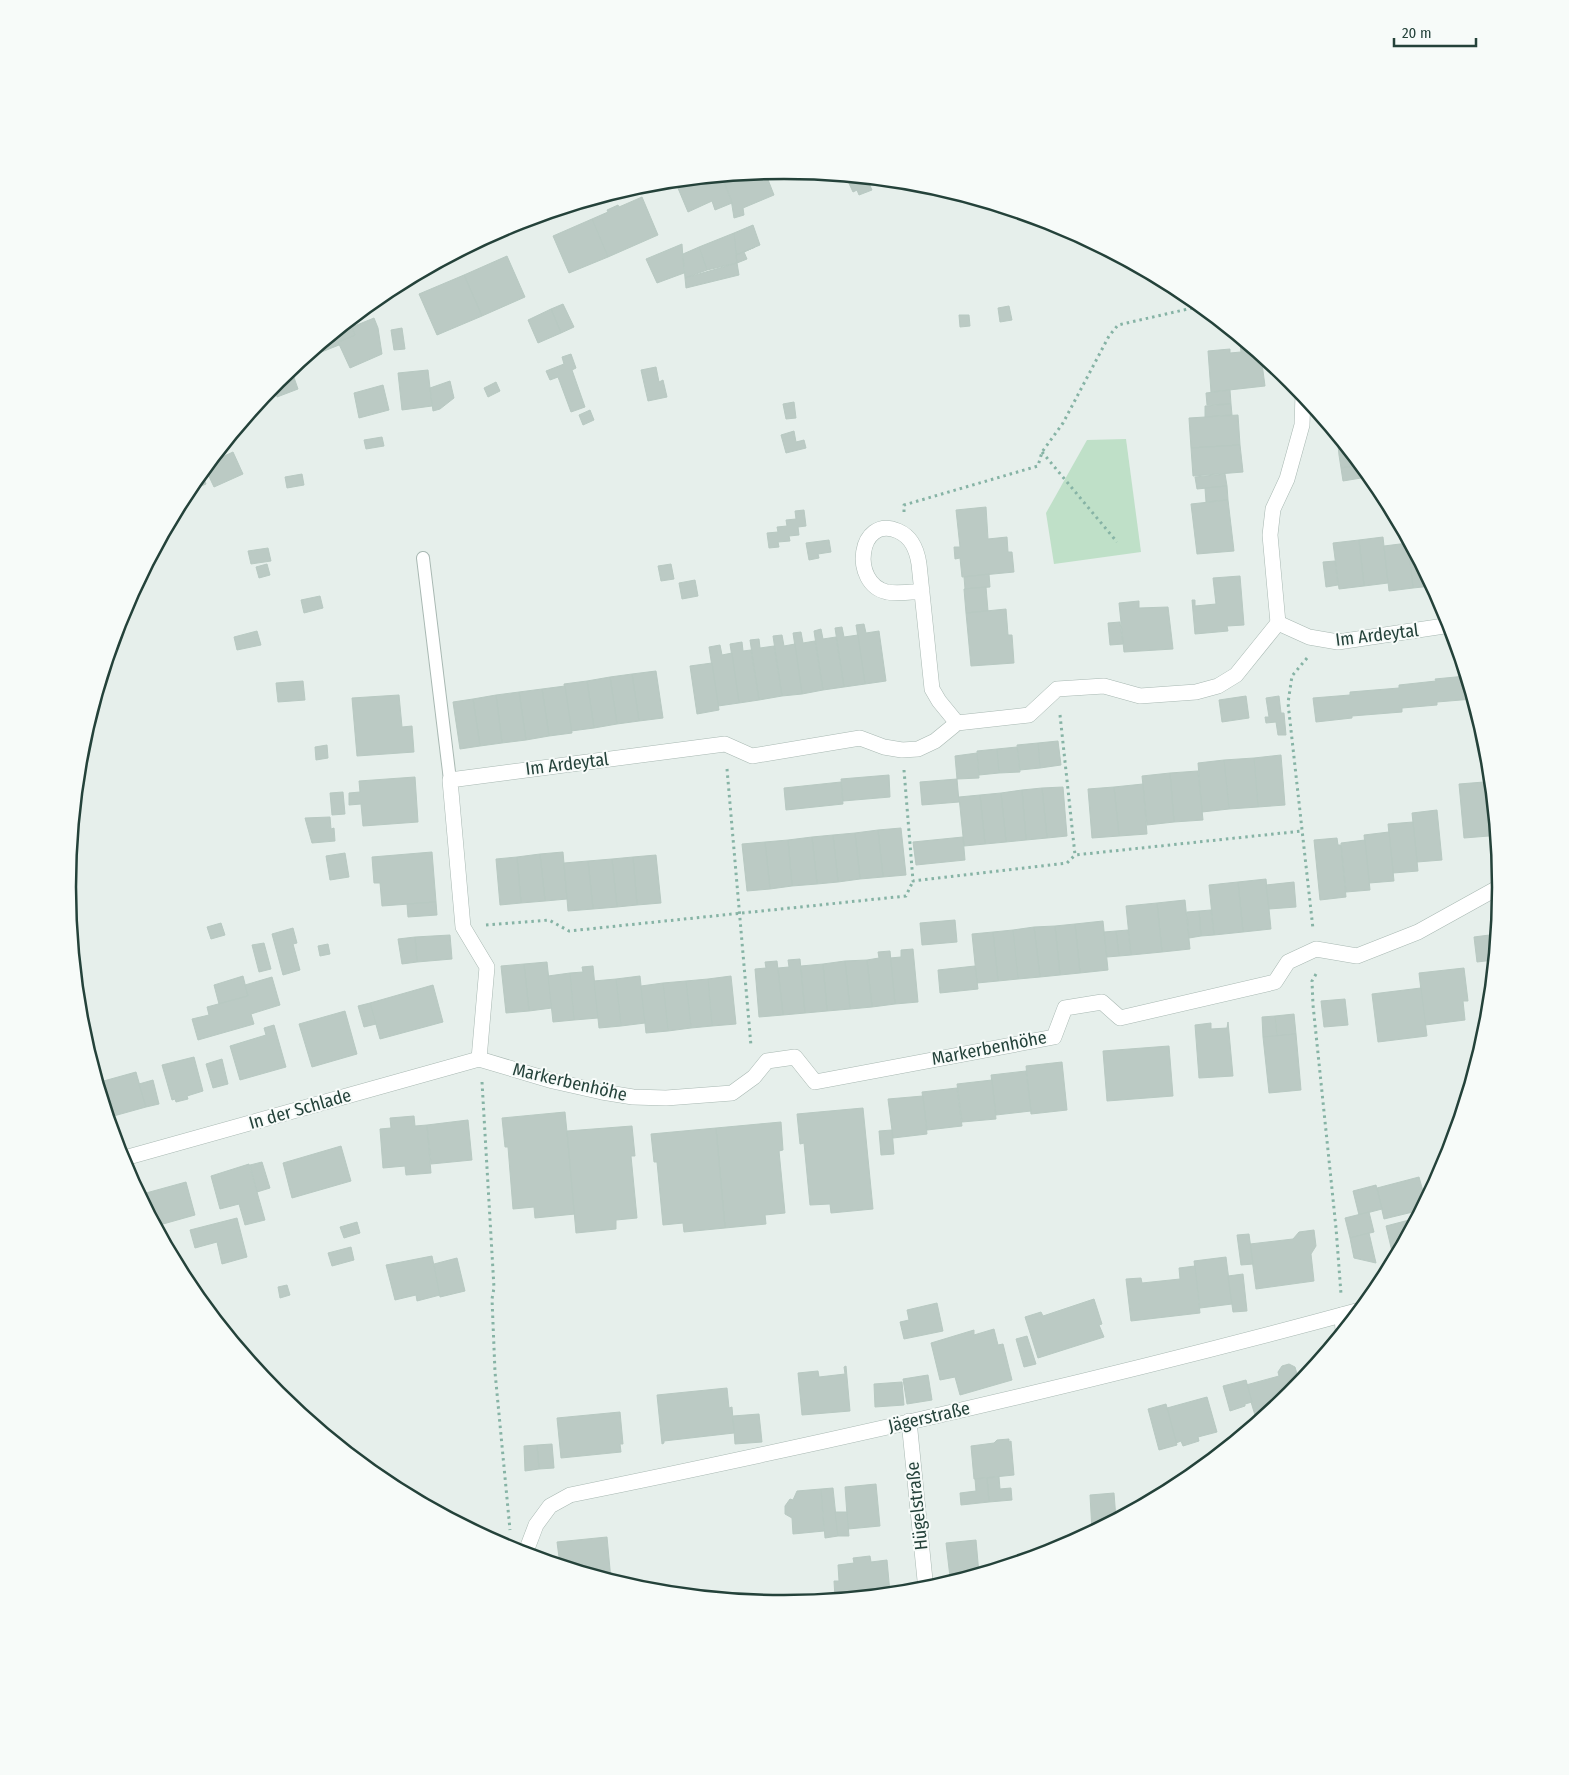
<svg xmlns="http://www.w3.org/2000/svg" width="1569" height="1775" viewBox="0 0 1569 1775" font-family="'Fira Sans Condensed',sans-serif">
<rect width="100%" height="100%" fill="#e6efeb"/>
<!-- green -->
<path fill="#bfe0c8" d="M1126 439 1141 552 1054 564 1046 513 1087 440Z"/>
<!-- building -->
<g fill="#bbcac4" stroke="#b8c9c2">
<path d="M765 172 774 195 743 208 744 215 734 218 731 199 722 177Z"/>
<path d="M722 177 732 203 715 210 712 201 688 212 675 181Z"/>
<path d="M846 177 867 179 872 190 859 195 857 190 853 192Z"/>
<path d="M642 197 658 235 608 257 592 219 608 212 607 210 618 205 619 207Z"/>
<path d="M997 206 1011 211 998 213Z"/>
<path d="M592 219 608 257 569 273 553 236Z"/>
<path d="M753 225 760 245 736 255 734 233Z"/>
<path d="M734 233 737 263 707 270 699 247Z"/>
<path d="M682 244 684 273 657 283 646 259Z"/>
<path d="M699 247 707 270 685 278 683 254Z"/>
<path d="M755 247 744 252 747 259 737 263 736 255Z"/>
<path d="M507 256 525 297 482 316 464 275Z"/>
<path d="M737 263 739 275 686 288 685 278Z"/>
<path d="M464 275 482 316 437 335 419 294Z"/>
<path d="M563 304 574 327 561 333 551 309Z"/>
<path d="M1009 306 1012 320 1000 322 998 308Z"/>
<path d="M551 309 561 333 538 343 528 320Z"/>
<path d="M959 315H969L970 326 960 327Z"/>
<path d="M374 318 378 328 382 354 350 368 338 342 355 335 352 327Z"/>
<path d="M349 322 355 335 338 342 339 345 309 357 308 355Z"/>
<path d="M402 328 405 349 394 350 391 330Z"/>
<path d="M1246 343 1261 356 1265 386 1211 392 1208 351 1230 349V353L1241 352 1240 344Z"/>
<path d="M571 354 576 368 572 370 585 407 571 412 558 377 550 380 546 371 564 364 562 357Z"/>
<path d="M656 367 659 382 663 380 667 397 648 401 641 370Z"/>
<path d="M291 369 298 389 277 397 275 383Z"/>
<path d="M428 370 432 406 402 410 398 373Z"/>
<path d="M450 381 454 398 440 409 433 411 430 388Z"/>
<path d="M496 382 500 391 488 397 484 388Z"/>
<path d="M383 385 389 410 359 418 354 393Z"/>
<path d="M1230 390 1231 404 1207 405 1206 393Z"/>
<path d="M794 402 796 418 786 419 783 404Z"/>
<path d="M1231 404 1232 415 1205 417V406Z"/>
<path d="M590 410 594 420 583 425 579 415Z"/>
<path d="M1238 415 1240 445 1191 448 1189 418Z"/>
<path d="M794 431 796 442 804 440 806 448 786 453 781 435Z"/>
<path d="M1337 436 1351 454 1339 455Z"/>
<path d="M382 437 384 446 366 449 364 440Z"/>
<path d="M1240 445 1243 472 1193 476 1191 448Z"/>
<path d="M233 452 243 474 214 487 205 468 211 462Z"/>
<path d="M1351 454 1361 465 1341 468 1339 455Z"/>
<path d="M1361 465 1366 471 1367 477 1343 481 1341 468Z"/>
<path d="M202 473 206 484 187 492 188 489Z"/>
<path d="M302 474 304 485 287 488 285 477Z"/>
<path d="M1225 474 1227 486 1197 489 1195 477Z"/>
<path d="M1227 486 1228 500 1206 502 1205 488Z"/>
<path d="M1228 500 1234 551 1197 554 1191 504Z"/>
<path d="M986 507 988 539 1007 537 1008 552H1012L1014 572 962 577 960 558 955 559 954 547H960L956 510Z"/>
<path d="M804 510 806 526 798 527 799 535 789 536 790 541 778 542 779 547 769 548 767 533 778 532 777 527 787 526 786 520 796 519 795 511Z"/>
<path d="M1383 537 1388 583 1364 586 1359 540Z"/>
<path d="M829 540 831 552 818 554 819 558 809 560 806 543Z"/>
<path d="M1359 540 1364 586 1339 589 1333 543Z"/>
<path d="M1408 543H1409L1432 586 1413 588Z"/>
<path d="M1408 543 1413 588 1389 591 1384 546Z"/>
<path d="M268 548 271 561 251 564 248 551Z"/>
<path d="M1335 561 1338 585 1326 587 1323 562Z"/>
<path d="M267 564 270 575 259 578 256 567Z"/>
<path d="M671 564 674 579 661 581 658 566Z"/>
<path d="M989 574 990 587 965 589 964 577Z"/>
<path d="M1240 576 1244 625 1227 626 1228 631 1195 634 1192 600H1195V606L1216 604 1213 578Z"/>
<path d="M695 580 698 596 682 599 679 583Z"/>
<path d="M986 587 988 611 966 613 964 589Z"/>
<path d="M320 596 323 608 304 613 301 600Z"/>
<path d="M1139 601V608L1168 607 1173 649 1124 652 1119 603Z"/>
<path d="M1006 609 1008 635H1012L1014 663 971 666 966 613Z"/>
<path d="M1120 622 1123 644 1110 645 1108 623Z"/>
<path d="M864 624 866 633 879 631 886 681 865 684 856 625Z"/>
<path d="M842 627 844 637 858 635 865 684 844 687 835 628Z"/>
<path d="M821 629 823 639 836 637 844 687 823 690 814 631Z"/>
<path d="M257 631 261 645 237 650 234 637Z"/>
<path d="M801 632 803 643 815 641 823 690 802 694 793 633Z"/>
<path d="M782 635 784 646 795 644 802 694 782 696 773 636Z"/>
<path d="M759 639 760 648 774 646 782 696 759 700 750 640Z"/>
<path d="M742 642 743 651 751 650 759 700 739 703 730 644Z"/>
<path d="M720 645 722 655 732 653 739 703 718 706 709 647Z"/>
<path d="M712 663 719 710 697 714 690 666Z"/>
<path d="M656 671 663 718 639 721 632 674Z"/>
<path d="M632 674 639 721 617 724 610 677Z"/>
<path d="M1466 676 1473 699 1437 702V705L1402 708V712L1352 716V718L1316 722 1313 698 1350 695V692L1399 688V685L1436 681 1435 679Z"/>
<path d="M610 677 617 724 594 728 587 681Z"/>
<path d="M303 681 305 700 278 702 276 683Z"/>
<path d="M587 681 594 728 571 731 564 684Z"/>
<path d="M565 686 572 733 549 736 542 689Z"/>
<path d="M542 689 549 736 526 740 519 692Z"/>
<path d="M519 692 526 740 502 743 496 695Z"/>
<path d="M399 695 402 727 412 726 414 752 357 756 352 698Z"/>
<path d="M496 695 502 743 480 746 473 699Z"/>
<path d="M1246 696 1249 718 1222 722 1219 700Z"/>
<path d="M1279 696 1281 713H1284L1286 735H1278L1276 722 1266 723 1265 717H1269L1266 698Z"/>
<path d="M473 699 480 746 460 749 453 702Z"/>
<path d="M1058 741 1061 765 1040 768 1038 743Z"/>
<path d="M1038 743 1040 768 1020 770 1017 745Z"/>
<path d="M327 745 328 758 316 760 315 747Z"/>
<path d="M1017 747 1020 772 999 773 997 749Z"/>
<path d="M997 749 999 773 979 775 977 751Z"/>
<path d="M977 753 979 778 957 779 955 756Z"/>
<path d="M1281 755 1285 805 1258 807 1254 758Z"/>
<path d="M1254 758 1258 807 1229 809 1224 760Z"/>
<path d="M1224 760 1229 809 1202 812 1198 763Z"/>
<path d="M1482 769H1490L1495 823 1488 824Z"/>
<path d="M1198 771 1203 820 1174 822 1170 773Z"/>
<path d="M1170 773 1174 822 1147 825 1142 776Z"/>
<path d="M889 775 890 797 843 801 841 779Z"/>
<path d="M415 777 418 822 363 826 361 804 349 805V793L360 792 359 781Z"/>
<path d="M957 779 959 802 922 805 920 782Z"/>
<path d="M841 782 843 804 786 810 784 788Z"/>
<path d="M1484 782 1489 836 1464 838 1459 784Z"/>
<path d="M1143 784 1147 834 1119 836 1114 787Z"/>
<path d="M1063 787 1067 836 1047 838 1042 788Z"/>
<path d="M1114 787 1119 836 1092 838 1088 789Z"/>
<path d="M1042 788 1047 838 1026 840 1022 790Z"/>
<path d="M1022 790 1026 840 1006 842 1001 793Z"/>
<path d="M343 792 345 814 332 815 330 793Z"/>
<path d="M1001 793 1006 842 985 844 980 795Z"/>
<path d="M980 795 985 844 964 846 959 797Z"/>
<path d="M1437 810 1442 860 1417 862 1412 813Z"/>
<path d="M330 817 331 829 334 828 335 841 312 843 305 818Z"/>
<path d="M1413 822 1418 871 1393 873 1388 824Z"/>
<path d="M901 828 906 875 883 877 878 830Z"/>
<path d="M878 830 883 877 860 879 855 833Z"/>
<path d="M1389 832 1394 881 1369 883 1364 835Z"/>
<path d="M855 833 860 879 838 882 833 835Z"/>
<path d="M833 835 838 882 817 884 812 837Z"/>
<path d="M812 837 817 884 792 886 788 840Z"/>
<path d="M963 837 965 860 916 865 913 842Z"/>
<path d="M1337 838 1338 845H1341L1346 897 1320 900 1314 840Z"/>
<path d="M788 840 792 886 770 889 765 842Z"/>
<path d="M1365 840 1370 890 1346 892 1341 843Z"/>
<path d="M765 842 770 889 747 891 742 844Z"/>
<path d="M432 852 436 902 382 906 380 883H374L372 857Z"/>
<path d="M563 852 567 899 545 901 540 854Z"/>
<path d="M345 853 349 877 330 880 326 856Z"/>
<path d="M540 854 545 901 521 903 517 857Z"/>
<path d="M656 855 661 903 637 905 633 857Z"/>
<path d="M517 857 521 903 500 905 496 859Z"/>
<path d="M633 857 637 905 617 907 612 859Z"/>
<path d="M612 859 617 907 593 909 588 861Z"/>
<path d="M588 861 593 909 568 911 564 863Z"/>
<path d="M1266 879 1271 929 1243 932 1238 882Z"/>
<path d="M1238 882 1243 932 1214 935 1209 885Z"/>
<path d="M1294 882 1296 907 1269 909 1266 885Z"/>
<path d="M1185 900 1190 949 1162 952 1157 903Z"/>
<path d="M436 902 437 915 408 917 407 904Z"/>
<path d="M1157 903 1162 952 1131 955 1126 906Z"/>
<path d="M1211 910 1214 935 1201 936 1199 911Z"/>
<path d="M1199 911 1201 936 1189 938 1187 912Z"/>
<path d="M955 920 957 942 922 945 920 923Z"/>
<path d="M1103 921 1108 970 1080 973 1075 924Z"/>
<path d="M221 923 225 935 211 939 207 927Z"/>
<path d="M1075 924 1080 973 1060 975 1055 926Z"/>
<path d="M1055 926 1060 975 1040 977 1034 927Z"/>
<path d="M1034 927 1040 977 1018 979 1013 930Z"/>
<path d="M293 928 297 943 293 944 300 970 283 975 272 934Z"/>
<path d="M1013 930 1018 979 998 981 993 932Z"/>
<path d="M1128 930 1131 955 1119 956 1116 931Z"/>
<path d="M1116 931 1119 956 1107 957 1104 932Z"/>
<path d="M993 932 998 981 977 983 972 934Z"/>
<path d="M1497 934 1494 960 1477 962 1474 937Z"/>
<path d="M450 935 452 959 417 962 415 937Z"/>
<path d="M415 937 417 962 402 964 398 939Z"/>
<path d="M264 943 271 969 259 972 252 945Z"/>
<path d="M328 944 330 954 320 956 318 946Z"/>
<path d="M913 949 918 1002 895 1004 890 958 901 957V950Z"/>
<path d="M890 951 895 1004 872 1007 867 960 879 958 878 952Z"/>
<path d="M800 959 805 1013 783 1015 778 968 789 967 788 960Z"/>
<path d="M867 960 872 1007 850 1009 845 961Z"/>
<path d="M777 961 783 1015 759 1017 755 969 766 968 765 962Z"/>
<path d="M845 961 850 1009 827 1011 823 964Z"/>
<path d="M547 962 552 1008 529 1011 524 964Z"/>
<path d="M524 964 529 1011 506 1013 501 966Z"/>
<path d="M823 964 827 1011 805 1013 801 966Z"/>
<path d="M593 966 598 1018 574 1020 570 973 583 972 582 967Z"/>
<path d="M975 966 978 989 940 993 938 970Z"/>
<path d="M1464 968 1468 1001H1463L1465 1020 1425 1025 1419 973Z"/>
<path d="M570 973 574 1020 553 1022 548 976Z"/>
<path d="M243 976 248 996 219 1004 214 985Z"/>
<path d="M640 976 645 1023 621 1026 616 979Z"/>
<path d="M731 976 736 1024 712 1026 708 979Z"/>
<path d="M272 977 280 1005 251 1014 254 1024 198 1040 192 1019 209 1015 207 1007 248 996 245 985Z"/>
<path d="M616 979 621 1026 599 1028 594 981Z"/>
<path d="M708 979 712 1026 691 1028 686 981Z"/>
<path d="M686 981 691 1028 668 1031 663 983Z"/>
<path d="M663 983 668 1031 646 1033 641 986Z"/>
<path d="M433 985 443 1022 380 1039 370 1003Z"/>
<path d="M1421 988 1427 1036 1378 1042 1372 994Z"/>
<path d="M1345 999 1348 1025 1324 1027 1321 1001Z"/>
<path d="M370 1003 376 1024 364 1027 358 1006Z"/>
<path d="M345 1011 357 1054 312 1067 299 1024Z"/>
<path d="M1294 1014 1296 1034 1277 1036 1275 1016Z"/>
<path d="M1275 1016 1277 1036 1263 1037 1262 1017Z"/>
<path d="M1228 1022 1233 1076 1199 1078 1195 1025 1211 1023V1029L1227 1028Z"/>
<path d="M274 1025 286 1067 240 1080 230 1046 266 1035 264 1028Z"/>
<path d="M1296 1034 1301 1090 1269 1093 1263 1037Z"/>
<path d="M1169 1046 1173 1096 1107 1101 1103 1051Z"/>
<path d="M194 1057 203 1091 187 1096 188 1099 176 1102 175 1099 172 1100 162 1065Z"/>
<path d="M222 1059 228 1084 213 1088 206 1064Z"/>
<path d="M1062 1062 1067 1110 1031 1114 1026 1066Z"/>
<path d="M1026 1071 1031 1111 996 1115 991 1075Z"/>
<path d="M136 1072 146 1107 110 1117 100 1082Z"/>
<path d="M153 1080 159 1104 146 1107 139 1084Z"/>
<path d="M992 1080 996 1119 962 1122 957 1084Z"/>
<path d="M957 1088 962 1126 927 1130 922 1092Z"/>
<path d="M923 1096 927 1134 893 1138 888 1099Z"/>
<path d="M863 1108 873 1209 831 1213 830 1204 810 1205 804 1143 800 1144 797 1114Z"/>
<path d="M565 1112 575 1214 535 1218 534 1207 513 1209 508 1147H505L502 1118Z"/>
<path d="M414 1116 415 1126 427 1125 431 1173 406 1175 405 1166 383 1168 380 1129 391 1128 390 1118Z"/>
<path d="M468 1120 472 1160 431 1164 427 1125Z"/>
<path d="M781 1122 783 1150 779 1151 785 1213 765 1215 766 1224 725 1228 716 1128Z"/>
<path d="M632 1126 635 1156H631L637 1218 616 1220V1229L576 1233 567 1131Z"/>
<path d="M716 1128 725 1228 684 1232 683 1223 663 1225 657 1162H654L651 1134Z"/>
<path d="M892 1130 894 1154 881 1155 879 1131Z"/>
<path d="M341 1146 351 1181 292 1198 283 1163Z"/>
<path d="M262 1162 270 1188 257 1192 250 1165Z"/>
<path d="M249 1164 265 1220 245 1225 239 1204 220 1209 211 1176Z"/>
<path d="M1419 1177 1426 1202 1421 1210 1384 1219 1377 1188Z"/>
<path d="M186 1182 195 1215 156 1226 146 1193Z"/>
<path d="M1376 1185 1382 1209 1359 1215 1353 1191Z"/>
<path d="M1369 1212 1374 1232 1350 1238 1345 1218Z"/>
<path d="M237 1218 247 1257 222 1264 217 1242 195 1248 190 1230Z"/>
<path d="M1409 1220 1412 1228 1394 1260 1386 1226Z"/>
<path d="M357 1222 360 1233 344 1238 340 1227Z"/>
<path d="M1314 1230 1316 1246 1311 1254 1314 1281 1256 1289 1250 1244 1293 1239 1299 1232Z"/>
<path d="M1369 1233 1376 1263 1354 1258 1350 1238Z"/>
<path d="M1249 1234 1253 1264 1241 1265 1237 1235Z"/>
<path d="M351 1247 354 1260 332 1266 328 1253Z"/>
<path d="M432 1256 440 1295 417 1301 416 1295 395 1300 386 1265Z"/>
<path d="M1226 1257 1232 1304 1200 1308 1194 1261Z"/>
<path d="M457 1258 465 1291 440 1297 434 1264Z"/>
<path d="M1195 1266 1200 1313 1131 1321 1126 1279 1141 1278 1142 1283 1180 1279 1179 1268Z"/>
<path d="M1243 1274 1247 1311 1233 1312 1228 1276Z"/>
<path d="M287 1285 290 1295 280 1298 278 1287Z"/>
<path d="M1094 1299 1102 1324 1099 1325 1104 1337 1038 1358 1025 1317 1041 1312 1043 1316Z"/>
<path d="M937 1303 943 1331 904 1339 900 1322 909 1320 907 1310Z"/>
<path d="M994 1329 998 1345 1003 1344 1012 1380 960 1395 955 1377 940 1380 931 1343 974 1330V1335Z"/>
<path d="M1027 1336 1036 1364 1024 1367 1016 1339Z"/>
<path d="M1289 1364 1295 1367 1297 1374 1293 1381H1290L1293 1392 1257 1422 1246 1385 1279 1376 1278 1372 1282 1366Z"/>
<path d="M846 1366 850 1411 802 1415 798 1373 818 1371 819 1377 845 1374 844 1367Z"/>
<path d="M928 1375 932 1400 907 1404 903 1379Z"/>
<path d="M1246 1380 1252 1402 1245 1404V1406L1230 1411 1223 1386Z"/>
<path d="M902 1382 904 1405 875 1407 874 1384Z"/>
<path d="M727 1388 729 1408 732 1407 734 1433 664 1441V1443L662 1444 657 1395Z"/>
<path d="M1207 1397 1217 1432 1198 1437 1199 1441 1183 1446 1181 1441 1176 1443 1167 1408Z"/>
<path d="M1166 1404 1177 1445 1159 1450 1148 1409Z"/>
<path d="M620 1412 623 1444H620L621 1452 561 1458 557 1418Z"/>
<path d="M759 1414 762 1442 735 1444 733 1416Z"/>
<path d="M1009 1439V1442L1011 1441 1014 1475 974 1479 971 1446 994 1443 997 1440Z"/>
<path d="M552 1444 554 1468 539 1469 537 1445Z"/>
<path d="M537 1445 539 1469 525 1471 524 1446Z"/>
<path d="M999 1477 1000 1489 1011 1488 1012 1500 989 1502 987 1478Z"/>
<path d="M987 1478 989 1502 961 1505 960 1493 976 1491 975 1479Z"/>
<path d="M876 1484 880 1526 848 1529 845 1487Z"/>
<path d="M833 1488 838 1536 825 1538 821 1489Z"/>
<path d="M821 1489 824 1531 793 1534 792 1518 785 1514V1506L790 1499 793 1500 797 1491Z"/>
<path d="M1114 1493 1116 1519 1092 1531 1090 1495Z"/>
<path d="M835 1512H847L849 1536H838Z"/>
<path d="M607 1537 611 1580 560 1565 557 1542Z"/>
<path d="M976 1540 979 1574 950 1577 946 1543Z"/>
<path d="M870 1556 871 1562 887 1560 890 1593 835 1598 834 1581H839L838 1565 854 1563 853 1558Z"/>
<path d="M978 1574 951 1583 950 1577Z"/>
<path d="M890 1593V1594L853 1598V1597Z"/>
</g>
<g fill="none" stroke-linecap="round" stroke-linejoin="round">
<defs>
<path id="service" d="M423 558 450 780"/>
<g id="minor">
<path d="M922 591C910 592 898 594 887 592 850 584 858 514 898 531 912 537 917 550 919 564L932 689 939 701 957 723"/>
<path d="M1278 623 1270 535 1273 509 1287 479 1302 425 1303 394"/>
<path d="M479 1059 487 967 463 927 450 780 725 744 752 756 860 738 884 747 902 750 918 749 935 741 957 723 1029 715 1057 689 1104 686 1140 696 1196 692 1218 686 1236 675 1278 623 1309 637 1338 642 1451 625"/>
<path d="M121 1159 479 1059 553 1081 602 1092 633 1097 666 1098 732 1093 754 1077 767 1061 795 1057 815 1082 1054 1037 1065 1008 1102 1002 1120 1018 1275 982 1288 962 1316 949 1357 956 1418 932 1501 886"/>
<path d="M1342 1315 1343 1331"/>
<path d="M909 1421 926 1590"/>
<path d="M525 1554 536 1525 550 1506 570 1495C835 1441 1099 1381 1360 1310"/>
</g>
</defs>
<!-- service casing -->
<use href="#service" stroke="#a8b8b2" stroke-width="14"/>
<!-- minor casing -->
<use href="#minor" stroke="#a8b8b2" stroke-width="16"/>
<!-- path -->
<g stroke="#86b3a5" stroke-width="3" stroke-dasharray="2.5 4" stroke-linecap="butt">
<path d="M1042 452 1117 542"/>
<path d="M904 512V505L1038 466 1042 452 1063 423 1109 336 1118 325 1201 306"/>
<path d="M1307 658 1292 676 1288 703 1313 929"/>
<path d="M1060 715 1075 855 1302 831"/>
<path d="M727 769 751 1046"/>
<path d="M904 770 913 881 1067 863 1075 855"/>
<path d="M486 925 549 920 569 931 906 896 913 881"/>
<path d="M1316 974 1312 981 1313 1005 1336 1228 1341 1294"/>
<path d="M482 1082 494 1288 492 1299 495 1372 510 1530"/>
</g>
<!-- service -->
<use href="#service" stroke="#fff" stroke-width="12"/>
<!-- minor -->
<use href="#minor" stroke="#fff" stroke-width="15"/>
</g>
<g text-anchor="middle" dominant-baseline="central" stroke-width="4" stroke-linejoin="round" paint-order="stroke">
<!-- street labels -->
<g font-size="18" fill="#24423a" stroke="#f7fbf9">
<text transform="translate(1377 635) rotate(-7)">Im Ardeytal</text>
<text transform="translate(567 764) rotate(-7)">Im Ardeytal</text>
<text transform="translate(989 1048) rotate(-11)">Markerbenhöhe</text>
<text transform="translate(570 1082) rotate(13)">Markerbenhöhe</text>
<text transform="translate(300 1109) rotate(-16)">In der Schlade</text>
<text transform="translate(929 1417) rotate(-13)">Jägerstraße</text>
<text transform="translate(917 1506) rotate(-96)">Hügelstraße</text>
</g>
</g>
<!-- crop -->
<path d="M0 0H1569V1775H0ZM76 887a708 708 0 1 1 1416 0a708 708 0 1 1-1416 0Z" fill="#f7fbf9" fill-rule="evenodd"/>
<path fill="none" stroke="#24423a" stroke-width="2.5" d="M76 887a708 708 0 1 1 1416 0a708 708 0 1 1-1416 0Z"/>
<!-- scale -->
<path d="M1394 38v8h82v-8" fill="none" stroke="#24423a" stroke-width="2.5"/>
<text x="1402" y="38" font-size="15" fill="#24423a" stroke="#f7fbf9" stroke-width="4" paint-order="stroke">20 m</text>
</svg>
